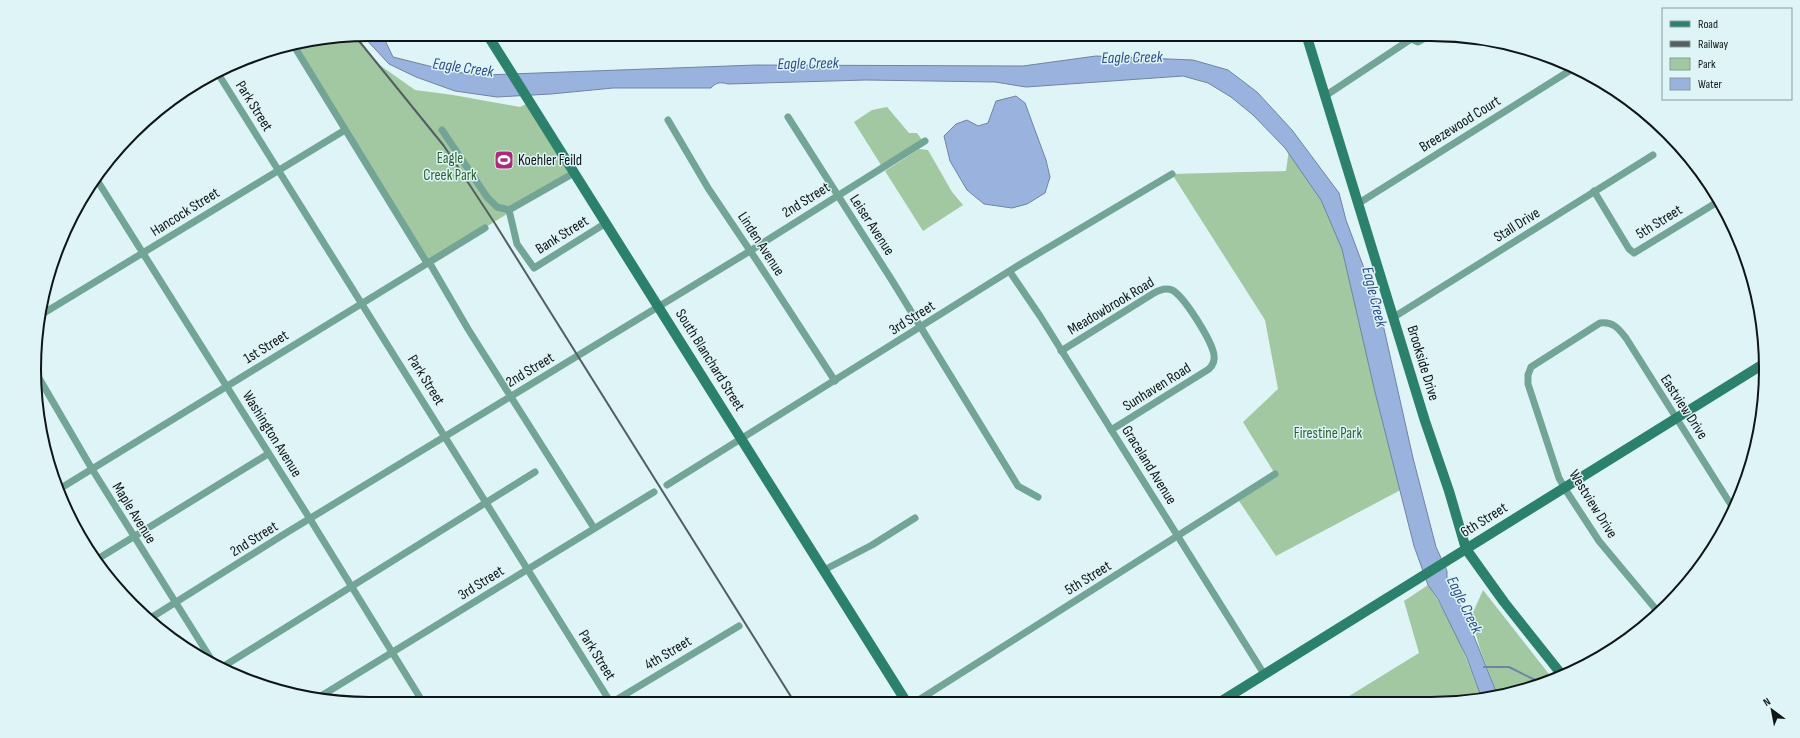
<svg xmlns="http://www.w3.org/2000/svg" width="1800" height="738" viewBox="0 0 1800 738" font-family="'Sofia Sans Condensed',sans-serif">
<rect width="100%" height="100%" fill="#dff4f6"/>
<!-- green -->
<g fill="#a2c8a2">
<path d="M355 36 374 61 415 90 453 95 520 107 530 102 574 173 427 263 293 47Z"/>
<path d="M887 107 909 133H917L922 140 881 165 854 122 872 110Z"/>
<path d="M1290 142 1334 206 1410 485 1276 556 1237 498 1275 474 1243 422 1278 389 1265 320 1172 174 1286 171Z"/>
<path d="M919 149 928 150 952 192 963 205 923 231 885 171Z"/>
<path d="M1428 585C1452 620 1467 659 1482 699L1475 701H1341L1419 653 1404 601Z"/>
<path d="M1483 590 1552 678 1497 694 1480 649 1471 617Z"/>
</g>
<!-- water -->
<g fill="#99b3de" stroke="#7084a2">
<path d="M369 34H382L393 57 453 72 484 75 756 65 1023 66 1096 56 1193 60 1228 70 1257 92 1292 130 1339 193 1346 220 1380 311 1413 458 1436 547 1447 571V578L1465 614 1497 694 1482 699 1467 658 1438 599 1428 585 1414 546 1375 392 1342 249 1321 200 1285 148 1253 115 1231 97 1208 83 1183 76 1026 87 995 82 866 80 728 84C721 82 716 82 711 88H613L551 94 497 97 455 91 416 77 389 64 362 35Z"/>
<path d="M1016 96 1025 103 1046 160 1050 177 1045 193 1027 204 1012 208 984 204 967 190 950 161 944 136 956 124 967 120 978 126 988 123 996 101Z"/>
</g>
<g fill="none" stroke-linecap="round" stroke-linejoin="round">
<!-- stream -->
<path stroke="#7084a2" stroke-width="2" d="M1484 667H1509L1539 682"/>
<!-- street -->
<g stroke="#73a596" stroke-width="7">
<path d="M1410 34 1411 39 1418 42 1425 38 1426 34"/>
<path d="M294 46 427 263"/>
<path d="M217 72 611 703"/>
<path d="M1325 96 1411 39"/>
<path d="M788 117 893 282 1018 486 1038 497"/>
<path d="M668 120 708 188 757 261 835 381"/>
<path d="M442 130 487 197 497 207 509 210 517 244 534 268 606 223"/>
<path d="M97 180 310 519 424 704"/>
<path d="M1594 191 1629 249 1634 253 1719 201"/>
<path d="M1359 203 1574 68"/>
<path d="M509 210 574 173"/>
<path d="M429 262 468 329 594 528"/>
<path d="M1010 272 1040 316 1264 674"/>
<path d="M39 316 345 130"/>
<path d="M1394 317 1653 155"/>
<path d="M1061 351 1154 293C1159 290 1165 287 1172 290 1184 296 1212 341 1214 355 1215 361 1213 365 1209 369L1111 430"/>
<path d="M39 378 92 469 211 659"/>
<path d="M667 485 1024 262 1172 174"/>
<path d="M61 488 485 228"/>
<path d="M96 560 268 454"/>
<path d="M824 570 872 545 915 518"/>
<path d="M1659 613 1599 541 1567 492 1559 478 1528 384V375L1531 367 1600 323C1613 321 1619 329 1626 338L1733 508"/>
<path d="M149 619 286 533 750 251 925 141"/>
<path d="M224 666 535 472"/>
<path d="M321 696 654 492"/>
<path d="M611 703 739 626"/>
<path d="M914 703 1275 474"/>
</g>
<!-- secondary -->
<g stroke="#2b816c" stroke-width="10">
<path d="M487 34 907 703"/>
<path d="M1306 34 1425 421 1449 491 1466 549 1504 602 1562 675"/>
<path d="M1220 702 1765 363"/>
</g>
<!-- rail -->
<path stroke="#535f60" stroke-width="2" d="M355 36 444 146 494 222 795 703"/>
</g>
<!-- icons -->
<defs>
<symbol id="stadium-square" viewBox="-11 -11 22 22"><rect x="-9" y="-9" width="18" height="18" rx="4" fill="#ac2b79" stroke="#dff4f6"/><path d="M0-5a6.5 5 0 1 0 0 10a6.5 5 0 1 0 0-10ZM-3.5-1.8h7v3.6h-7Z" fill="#fff"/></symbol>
</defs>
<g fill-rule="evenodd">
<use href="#stadium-square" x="493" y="149" width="22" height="22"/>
</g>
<g text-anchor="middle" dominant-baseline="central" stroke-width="3" stroke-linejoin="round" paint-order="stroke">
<!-- street labels -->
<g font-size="15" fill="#0f1617" stroke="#dff4f6">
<text transform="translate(254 106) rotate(58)">Park Street</text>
<text transform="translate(1460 124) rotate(-32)">Breezewood Court</text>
<text transform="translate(806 200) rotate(-32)">2nd Street</text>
<text transform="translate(185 212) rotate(-32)">Hancock Street</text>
<text transform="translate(1659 222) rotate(-32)">5th Street</text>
<text transform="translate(872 225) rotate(57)">Leiser Avenue</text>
<text transform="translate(1517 225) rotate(-32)">Stall Drive</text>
<text transform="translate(562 235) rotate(-32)">Bank Street</text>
<text transform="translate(761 244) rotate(57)">Linden Avenue</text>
<text transform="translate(1111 306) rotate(-31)">Meadowbrook Road</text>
<text transform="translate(912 318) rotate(-32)">3rd Street</text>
<text transform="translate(266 347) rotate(-32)">1st Street</text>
<text transform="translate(710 360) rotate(58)">South Blanchard Street</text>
<text transform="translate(1423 363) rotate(73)">Brookside Drive</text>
<text transform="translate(530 370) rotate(-31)">2nd Street</text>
<text transform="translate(426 380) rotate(58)">Park Street</text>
<text transform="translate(1157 387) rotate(-32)">Sunhaven Road</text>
<text transform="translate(1684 407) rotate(57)">Eastview Drive</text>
<text transform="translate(272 434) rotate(58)">Washington Avenue</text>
<text transform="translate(1149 465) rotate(58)">Graceland Avenue</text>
<text transform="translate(1593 504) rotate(58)">Westview Drive</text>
<text transform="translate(134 513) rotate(58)">Maple Avenue</text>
<text transform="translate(1484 520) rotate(-32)">6th Street</text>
<text transform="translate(254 539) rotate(-32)">2nd Street</text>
<text transform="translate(1088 578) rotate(-32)">5th Street</text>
<text transform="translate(481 583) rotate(-32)">3rd Street</text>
<text transform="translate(668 653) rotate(-31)">4th Street</text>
<text transform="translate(597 655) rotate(58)">Park Street</text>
</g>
<!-- park labels -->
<g font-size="15" fill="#2d6330" stroke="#dff4f6">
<text x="450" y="158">Eagle<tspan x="450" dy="17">Creek Park</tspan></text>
<text x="1328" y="433">Firestine Park</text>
</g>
<!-- poi labels -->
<g font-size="15" fill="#0f1617" stroke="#dff4f6" text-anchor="start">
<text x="518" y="160">Koehler Feild</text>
</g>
<!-- water labels -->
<g font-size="16" font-style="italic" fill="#2f4f86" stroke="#dff4f6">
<text transform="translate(1132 58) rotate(-1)">Eagle Creek</text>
<text transform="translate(808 64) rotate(-1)">Eagle Creek</text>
<text transform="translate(463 68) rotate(8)">Eagle Creek</text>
<text transform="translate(1374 297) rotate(76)">Eagle Creek</text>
<text transform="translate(1464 605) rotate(64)">Eagle Creek</text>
</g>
</g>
<!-- crop -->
<path d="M0 0H1800V738H0ZM369 41H1431A328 328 0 0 1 1759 369V369A328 328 0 0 1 1431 697H369A328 328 0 0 1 41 369V369A328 328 0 0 1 369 41Z" fill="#dff4f6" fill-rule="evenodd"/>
<path fill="none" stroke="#0f1617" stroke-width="2" d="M369 41H1431A328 328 0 0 1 1759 369V369A328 328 0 0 1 1431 697H369A328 328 0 0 1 41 369V369A328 328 0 0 1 369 41Z"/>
<!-- legend -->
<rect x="1662" y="8" width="130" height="92" fill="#dff4f6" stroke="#8c9b9d"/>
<rect x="1670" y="21" width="20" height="6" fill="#2b816c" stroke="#8c9b9d"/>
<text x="1698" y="28" font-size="12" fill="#0f1617">Road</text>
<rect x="1670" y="41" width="20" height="6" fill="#535f60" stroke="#8c9b9d"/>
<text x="1698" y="48" font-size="12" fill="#0f1617">Railway</text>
<rect x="1670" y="58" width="20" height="12" fill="#a2c8a2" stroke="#8c9b9d"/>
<text x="1698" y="68" font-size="12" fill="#0f1617">Park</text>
<rect x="1670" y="78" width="20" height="12" fill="#99b3de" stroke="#8c9b9d"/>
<text x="1698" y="88" font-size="12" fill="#0f1617">Water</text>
<!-- north arrow -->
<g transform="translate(1772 710) rotate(328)" stroke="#dff4f6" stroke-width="3" paint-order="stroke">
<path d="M0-3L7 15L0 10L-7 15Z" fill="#0f1617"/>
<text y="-6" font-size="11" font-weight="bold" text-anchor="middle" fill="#0f1617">N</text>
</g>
</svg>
